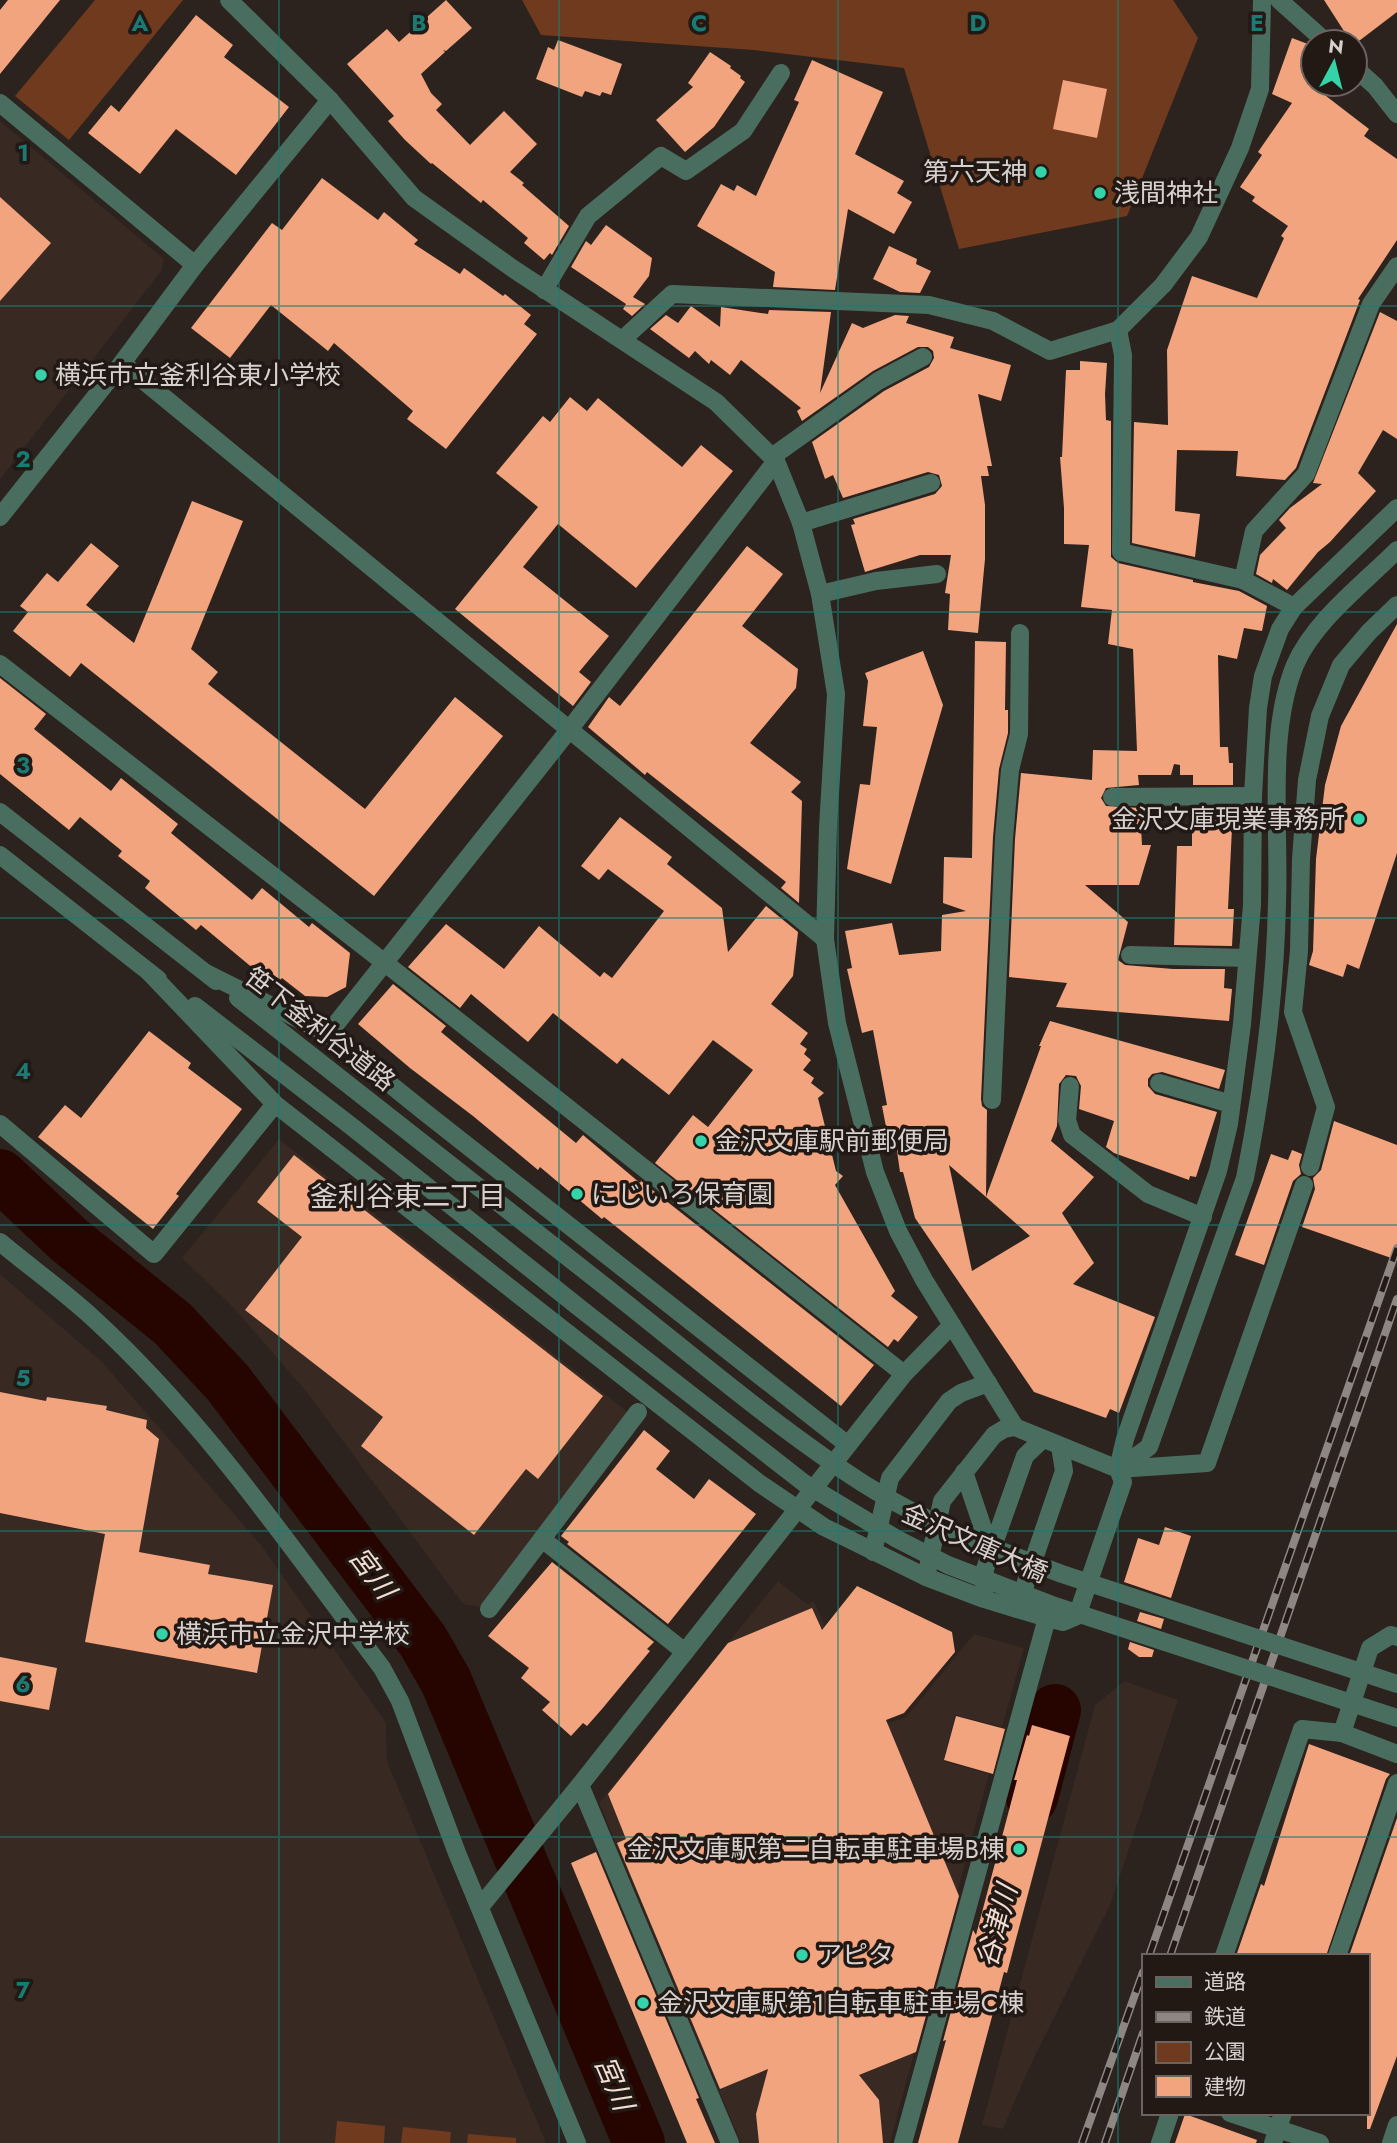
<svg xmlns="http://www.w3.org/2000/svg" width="1397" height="2143" viewBox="0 0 1397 2143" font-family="Jost,'Noto Sans JP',sans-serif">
<rect width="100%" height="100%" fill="#2c221e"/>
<!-- built -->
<g fill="#382922">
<path d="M0 121 164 259 162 270 0 479Z"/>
<path d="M279 1139 629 1413 480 1607 463 1604 309 1395 233 1307 182 1258Z"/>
<path d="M0 1274 102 1362 261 1545 386 1723 387 1761 546 2143H0Z"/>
<path d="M778 1581 807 1604 814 1601 869 1730 906 1717 974 1634 1024 1648 1002 1727 955 1715 943 1761 989 1774 890 2143H741L599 1803Z"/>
<path d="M1124 1681 1178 1700 1111 1903 1029 2068 1003 2129 982 2125 1095 1705Z"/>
</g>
<!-- green -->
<g fill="#703a1e">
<path d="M95 0H183L69 140 15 96Z"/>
<path d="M522 0H1173L1198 38 1127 216 959 249 904 68 753 50 541 35Z"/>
<path d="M337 2121 385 2126 384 2143H335Z"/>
<path d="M403 2127 451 2132 450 2143H401Z"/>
<path d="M468 2134 516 2138V2143H467Z"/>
</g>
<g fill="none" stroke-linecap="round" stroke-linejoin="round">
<!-- river -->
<g stroke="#260500" stroke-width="52">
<path d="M0 1175 69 1240 173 1324 228 1383 423 1641 446 1681 639 2143"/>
<path d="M1032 1798 1055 1710"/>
</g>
</g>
<!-- building -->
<g fill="#f2a47e">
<path d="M8 0H60L0 74V10Z"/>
<path d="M446 0 472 28 446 51 443 50 445 52 421 74 431 93 442 104 436 110 470 145 504 111 537 144 510 172 524 183 522 185 569 226 552 255 550 253 544 260 524 243 528 238 483 200 481 203 432 163 431 164 405 140 388 121 394 116 347 64 387 29 399 42Z"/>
<path d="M1324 0H1397V12L1355 44 1351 42Z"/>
<path d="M196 15 233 45 224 57 289 107 236 175 176 129 140 174 88 133 111 105 119 112Z"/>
<path d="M1292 38 1313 46V86L1369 129 1364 136 1397 159V240L1358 299 1360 300 1296 468 1285 480 1236 476 1238 451 1177 450 1175 511 1200 514 1195 557 1132 543 1134 422 1168 425 1167 350 1192 276 1257 298 1284 238 1281 236 1288 226 1252 201 1255 197 1240 187 1262 155 1258 152 1292 103 1272 94Z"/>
<path d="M558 40 622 64 611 95 602 92 600 96 585 91 582 97 536 79 548 47 554 50Z"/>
<path d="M710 52 731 66 730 68 741 76 740 78 745 82 714 127 685 152 656 120 693 87 688 83Z"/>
<path d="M812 60 883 92 855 154 904 181 897 193 912 202 894 234 848 209 835 290 773 287 775 272 697 226 721 184 734 191 737 185 756 196 799 102 794 100Z"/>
<path d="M1063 80 1107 89 1097 138 1053 129Z"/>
<path d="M322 178 378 220 384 212 418 240 414 244 460 274 464 268 503 296 505 294 531 315 524 324 537 334 446 449 407 419 413 411 334 343 328 351 271 305 230 358 191 328 272 223 282 230Z"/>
<path d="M0 197 51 243 0 301Z"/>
<path d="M606 225 652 258 649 276 633 297 645 304 632 316 623 309 626 304 571 267 586 241 591 245Z"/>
<path d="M889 246 917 259 916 264 931 271 920 293 900 292 873 279Z"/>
<path d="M691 306 720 327 721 307 768 314 769 310 831 312 820 393 852 323 863 328 895 315 909 316 906 323 954 337 950 348 1011 365 1001 401 978 394 992 466H987L989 476H981L985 505V559L978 633 948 630 950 594 945 593 951 555H920L865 572 851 525 855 524 853 519 935 494 942 486 939 475 928 472 843 498 833 475 825 479 812 442 884 391 929 367 934 358 933 351 928 347H918L873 371 802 421 797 411 801 408 741 360 730 375 711 360 709 364 695 351 689 358 650 329 666 315 678 323Z"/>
<path d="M1380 312 1397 321V439L1383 430 1358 473 1376 491 1330 542 1318 552 1287 590 1273 579 1272 583 1256 574 1260 555 1286 528 1279 520 1290 508 1322 484 1313 483Z"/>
<path d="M1080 361 1107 363 1105 394 1106 420 1111 421V557L1118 563 1193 580V582L1239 591 1267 606 1262 631 1244 628 1237 659 1218 655 1220 747H1228L1229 763H1233V785H1193V775H1180V765L1174 764 1171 775H1138L1139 785 1106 788 1101 798 1106 806 1140 808 1142 845H1151L1139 885H1085L1128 922 1118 960 1125 965 1173 969H1225L1224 988 1232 989 1229 1021 1056 1007 1067 983 1009 977 1015 839 1021 773 1092 780 1093 750 1137 751 1133 649 1108 644 1112 610 1081 607 1089 545 1064 544V508L1060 457H1062L1066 370H1080Z"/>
<path d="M570 397 587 411 598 398 682 467 701 445 733 471 636 588 558 524 523 567 609 636 579 672 591 682 573 706 455 609 538 507 496 473 543 416 550 422Z"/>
<path d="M192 501 243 521 191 649 218 672 208 684 365 809 455 697 503 736 374 896 81 663 70 677 13 631 28 612 20 606 47 573 58 582 91 543 119 566 86 605 134 643Z"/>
<path d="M747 546 783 574 742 626 798 669 796 688 750 743 801 782 791 792 802 801 799 903 781 888 786 882 647 772 645 775 588 727 609 697 620 706Z"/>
<path d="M1397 624V853L1359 969 1347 964 1343 977 1309 965 1313 951 1316 859 1325 785 1341 726Z"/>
<path d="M975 641 1006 642 1005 710H1008V733L999 769 993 837 981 1099 982 1106 987 1110 986 1197 949 1165 972 1271 1030 1236 986 1197 1041 1046H1039L1050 1021 1225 1070 1219 1089 1162 1072 1152 1074 1148 1079V1086L1155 1094 1217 1112 1196 1177 1190 1176 1189 1180 1114 1153 1106 1147 1114 1121 1079 1109 1081 1086 1076 1076 1066 1075 1059 1084 1057 1126 1051 1141 1094 1177 1062 1213 1094 1263 1073 1284 1155 1317 1119 1413 1110 1409 1106 1418 1034 1392 915 1218 903 1172H900L894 1130 887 1132 882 1106 887 1105 873 1030 862 1033 847 969 852 968 845 931 892 923 899 955 941 951 942 915 966 911 943 903 944 857 972 858Z"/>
<path d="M923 651 943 705 891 884 847 869 860 784 870 785 877 727 863 726 868 681 865 673Z"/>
<path d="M0 678 46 714 34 729 111 791 121 778 178 824 171 833 252 900 262 888 309 927 312 923 350 953 346 987 327 997 305 996 282 978 280 980 266 969 261 975 201 925 196 930 145 888 150 881 118 856 122 851 80 817 69 830 0 774Z"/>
<path d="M1192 808H1233L1228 909H1234L1232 946 1174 945 1177 846H1192Z"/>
<path d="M620 817 672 857 667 864 722 908 728 952 766 906 798 932 793 976 771 1004 808 1033 800 1044 807 1049 804 1054 811 1060 803 1070 814 1078 811 1083 824 1093 818 1098 836 1171 843 1176 835 1185 895 1291 891 1296 918 1317 898 1342 894 1339 888 1347 655 1163 693 1115 708 1127 753 1070 713 1040 669 1095 622 1058 617 1064 553 1013 528 1042 471 994 460 1008 408 967 446 924 504 969 539 926 600 977 604 972 612 978 664 911 608 869 599 880 581 866Z"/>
<path d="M393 984 446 1026 441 1032 576 1143 583 1135 640 1183 641 1181 874 1365 841 1406 604 1217 602 1219 540 1167 538 1170 473 1116 410 1068 358 1024Z"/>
<path d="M149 1031 191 1063 188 1068 242 1109 176 1194 179 1196 153 1229 38 1137 65 1105 81 1118Z"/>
<path d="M1334 1121 1397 1145V1260L1302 1227 1315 1189 1313 1178 1321 1170Z"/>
<path d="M1292 1150 1302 1154 1299 1165 1301 1174 1293 1181 1264 1265 1235 1255 1271 1154 1288 1160Z"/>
<path d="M294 1155 603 1396 538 1479 526 1469 474 1535 361 1446 383 1417 245 1310 302 1237 257 1202Z"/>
<path d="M0 1392 46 1401 47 1397 107 1406 106 1410 147 1420 146 1428 159 1439 139 1552 210 1565 208 1574 273 1585 257 1673 85 1642 105 1534 0 1513Z"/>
<path d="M644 1430 670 1451 656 1469 694 1499 709 1479 756 1514 668 1624 567 1544 569 1542 561 1536Z"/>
<path d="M1165 1527 1191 1536 1171 1598 1124 1582 1138 1538 1159 1545Z"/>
<path d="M552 1562 654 1642 647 1649 650 1651 602 1709 587 1726 583 1723 571 1736 542 1710 550 1702 521 1678 529 1668 488 1636Z"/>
<path d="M857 1586 952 1632 955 1652 904 1713 886 1720 959 1896 916 2052 859 2075 879 2100 883 2143H759L756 2114 768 2069 720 2089 617 1843 626 1839 608 1794 728 1643 812 1608 822 1630Z"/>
<path d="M1140 1612 1164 1619 1161 1629 1137 1621Z"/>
<path d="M1130 1642 1154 1650 1152 1657H1139L1128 1649Z"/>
<path d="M0 1657 57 1668 49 1710 0 1701Z"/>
<path d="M956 1716 1005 1729 993 1774 944 1760Z"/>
<path d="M1032 1725 1070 1736 1007 1973 1004 1972 958 2143H918L946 2040 943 2041 973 1930 976 1935 1017 1780H1014L1027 1735 1029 1736Z"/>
<path d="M1309 1744 1390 1774 1386 1779 1326 1956H1236L1261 1884 1264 1886Z"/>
<path d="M1397 1818V2056L1370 2129H1367V1956H1349Z"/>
<path d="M596 1852 699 2098 696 2099 715 2143H687L571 1863Z"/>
<path d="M1185 2114 1257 2140 1256 2143H1175Z"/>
</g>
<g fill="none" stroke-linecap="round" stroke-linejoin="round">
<!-- minor -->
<g stroke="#496e60" stroke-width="18">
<path d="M229 0 330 100 414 198 512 268 716 402 776 461 801 523 820 594 836 694 828 827 825 939 837 1023 875 1172 898 1231 924 1280 1015 1427"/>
<path d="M1279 0 1326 42"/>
<path d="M1355 68 1375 86 1397 114"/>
<path d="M0 103 195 265"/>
<path d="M544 290 588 216 661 156 686 171 743 131 781 73"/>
<path d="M1118 330 1123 355 1121 552 1243 580"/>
<path d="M622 340 672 294 929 305 993 321 1050 351 1118 330 1163 285 1199 237 1240 148 1260 89 1262 0"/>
<path d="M122 363 825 939"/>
<path d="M773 456 878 381 923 357"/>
<path d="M0 517 122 363 195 265 330 100"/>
<path d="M801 523 931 483"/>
<path d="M820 594 876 581 937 574"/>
<path d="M1294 607 1243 580 1254 531 1306 474 1371 304 1397 266"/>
<path d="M0 664 385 963 904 1374"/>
<path d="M1112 797 1253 796"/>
<path d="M0 812 216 981"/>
<path d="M0 855 158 979"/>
<path d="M1130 955 1247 958"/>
<path d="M149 972 275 1104 759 1483 824 1527 926 1577 984 1599 1047 1618 1063 1622 1077 1616 1123 1482 1118 1469 1015 1427 1004 1429 994 1435 942 1501 926 1577"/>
<path d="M208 974 328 1034 422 1110 848 1445"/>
<path d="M238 998 607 1288"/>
<path d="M195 1006 351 1126 586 1313"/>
<path d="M328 1034 569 730 776 461"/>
<path d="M1159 1083 1231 1104"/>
<path d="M1070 1086 1067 1120 1072 1135 1148 1194 1203 1217"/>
<path d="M992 1100 1004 838 1010 770 1019 734 1020 633"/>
<path d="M0 1124 154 1254 275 1104"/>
<path d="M1310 1167 1326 1107 1293 1012 1299 951 1301 859 1307 780 1320 716 1341 665 1369 632 1397 605"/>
<path d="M0 1242C31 1268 65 1292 95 1320 206 1422 291 1548 382 1668L400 1701 457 1853 577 2143"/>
<path d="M1118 1469 1125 1439 1218 1171 1229 1124 1242 1024 1252 905 1253 796 1258 708 1263 676 1280 629 1294 607 1397 508"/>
<path d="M1118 1469 1149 1447 1245 1178C1263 1087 1275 995 1277 903 1280 829 1267 733 1295 665 1314 621 1363 584 1397 550"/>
<path d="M1118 1469 1207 1463 1304 1185"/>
<path d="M964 1472 991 1552"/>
<path d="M542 1539 685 1652"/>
<path d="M873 1552 890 1478 949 1401 961 1393 988 1383"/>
<path d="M984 1592 985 1569 1025 1456 1043 1439"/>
<path d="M1010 1601 1024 1588 1064 1471 1060 1446"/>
<path d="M489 1609 638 1412"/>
<path d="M1342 1733 1370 1648 1391 1635 1397 1637"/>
<path d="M580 1785 730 2143"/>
<path d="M480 1907 580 1785 904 1374 952 1325"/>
<path d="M1224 1956 1302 1729 1342 1733 1397 1754"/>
<path d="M1337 1956 1397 1783"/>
<path d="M1230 2113 1320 2143"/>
<path d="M903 2143 1047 1618"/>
<path d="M1160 2143 1170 2113"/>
<path d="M1273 2143 1283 2113"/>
<path d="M1391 2143 1397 2125"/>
</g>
<defs>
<g id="rail">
<path d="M1149 1956 1397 1248"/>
<path d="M1170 1956 1397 1299"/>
<path d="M1082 2143 1143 1972"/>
<path d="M1105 2143 1143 2033"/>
</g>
</defs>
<!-- rail casing -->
<use href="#rail" stroke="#8e8682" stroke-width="8"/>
<!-- rail -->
<use href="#rail" stroke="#221915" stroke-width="5" stroke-dasharray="16" stroke-linecap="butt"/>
<!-- minor-bridge -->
<g stroke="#496e60" stroke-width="18">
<path d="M607 1288C691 1354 774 1426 864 1484 926 1523 994 1549 1062 1574L1397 1684"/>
<path d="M586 1313 804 1483 897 1539 948 1565 1052 1605 1397 1718"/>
</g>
</g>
<!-- grid -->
<path fill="none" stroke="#197b73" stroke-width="2" stroke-opacity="0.55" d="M279 0V2143M559 0V2143M838 0V2143M1118 0V2143M0 306H1397M0 612H1397M0 918H1397M0 1225H1397M0 1531H1397M0 1837H1397"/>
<!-- markers -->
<g fill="#34d4a8" stroke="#221915" stroke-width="2.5">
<circle cx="1041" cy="172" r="7"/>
<circle cx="1100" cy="193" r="7"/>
<circle cx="41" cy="375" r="7"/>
<circle cx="1359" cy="819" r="7"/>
<circle cx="701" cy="1141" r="7"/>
<circle cx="577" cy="1194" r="7"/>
<circle cx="162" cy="1634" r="7"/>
<circle cx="1019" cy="1849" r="7"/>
<circle cx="802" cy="1955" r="7"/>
<circle cx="643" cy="2003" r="7"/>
</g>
<g text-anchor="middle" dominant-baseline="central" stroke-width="7" stroke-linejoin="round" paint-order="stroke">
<!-- poi labels -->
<g font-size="26" fill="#d7d1ce" stroke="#221915" text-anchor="start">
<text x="1027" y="172" text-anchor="end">第六天神</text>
<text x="1114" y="193">浅間神社</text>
<text x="55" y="375">横浜市立釜利谷東小学校</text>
<text x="1345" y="819" text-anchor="end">金沢文庫現業事務所</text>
<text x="715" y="1141">金沢文庫駅前郵便局</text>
<text x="591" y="1194">にじいろ保育園</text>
<text x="176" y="1634">横浜市立金沢中学校</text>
<text x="1005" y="1849" text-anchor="end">金沢文庫駅第二自転車駐車場B棟</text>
<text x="816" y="1955">アピタ</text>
<text x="657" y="2003">金沢文庫駅第1自転車駐車場C棟</text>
</g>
<!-- street labels -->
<g font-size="26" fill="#d7d1ce" stroke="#221915">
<text transform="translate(320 1029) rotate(38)">笹下釜利谷道路</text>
<text transform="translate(975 1543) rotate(24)">金沢文庫大橋</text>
</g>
<!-- neighbourhood labels -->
<g font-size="28" fill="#d7d1ce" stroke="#221915">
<text x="408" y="1196">釜利谷東二丁目</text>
</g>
<!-- water labels -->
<g font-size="28" font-style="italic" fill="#f2ddd3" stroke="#221915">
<text transform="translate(372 1573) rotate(53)">宮川</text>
<text transform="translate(997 1926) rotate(-75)">谷津川</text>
<text transform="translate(614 2083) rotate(67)">宮川</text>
</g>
</g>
<g font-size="23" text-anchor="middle" font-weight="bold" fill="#197b73" stroke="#221915" stroke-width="7" stroke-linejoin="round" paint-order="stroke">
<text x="140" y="31">A</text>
<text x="419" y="31">B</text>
<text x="699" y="31">C</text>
<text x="978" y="31">D</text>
<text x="1257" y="31">E</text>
<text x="23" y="161">1</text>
<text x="23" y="467">2</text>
<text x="23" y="773">3</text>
<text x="23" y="1079">4</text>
<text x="23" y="1386">5</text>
<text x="23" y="1692">6</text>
<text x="23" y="1998">7</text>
</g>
<!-- legend -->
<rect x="1142" y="1954" width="228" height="161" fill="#221915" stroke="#6a635f" stroke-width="2"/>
<rect x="1156" y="1977" width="35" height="10" fill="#496e60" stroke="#6a635f" stroke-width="2"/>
<text x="1204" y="1989" font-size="21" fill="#d7d1ce">道路</text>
<rect x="1156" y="2012" width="35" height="10" fill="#8e8682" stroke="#6a635f" stroke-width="2"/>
<text x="1204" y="2024" font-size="21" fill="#d7d1ce">鉄道</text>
<rect x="1156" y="2042" width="35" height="21" fill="#703a1e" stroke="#6a635f" stroke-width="2"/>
<text x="1204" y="2059" font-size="21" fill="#d7d1ce">公園</text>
<rect x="1156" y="2076" width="35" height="21" fill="#f2a47e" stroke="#6a635f" stroke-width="2"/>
<text x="1204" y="2094" font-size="21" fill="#d7d1ce">建物</text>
<!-- north arrow -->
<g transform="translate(1334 63) rotate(7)"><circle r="33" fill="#221915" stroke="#6a635f" stroke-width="2"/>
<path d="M0-5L12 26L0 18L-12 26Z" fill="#34d4a8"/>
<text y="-10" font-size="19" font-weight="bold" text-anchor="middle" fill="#d7d1ce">N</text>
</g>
</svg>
